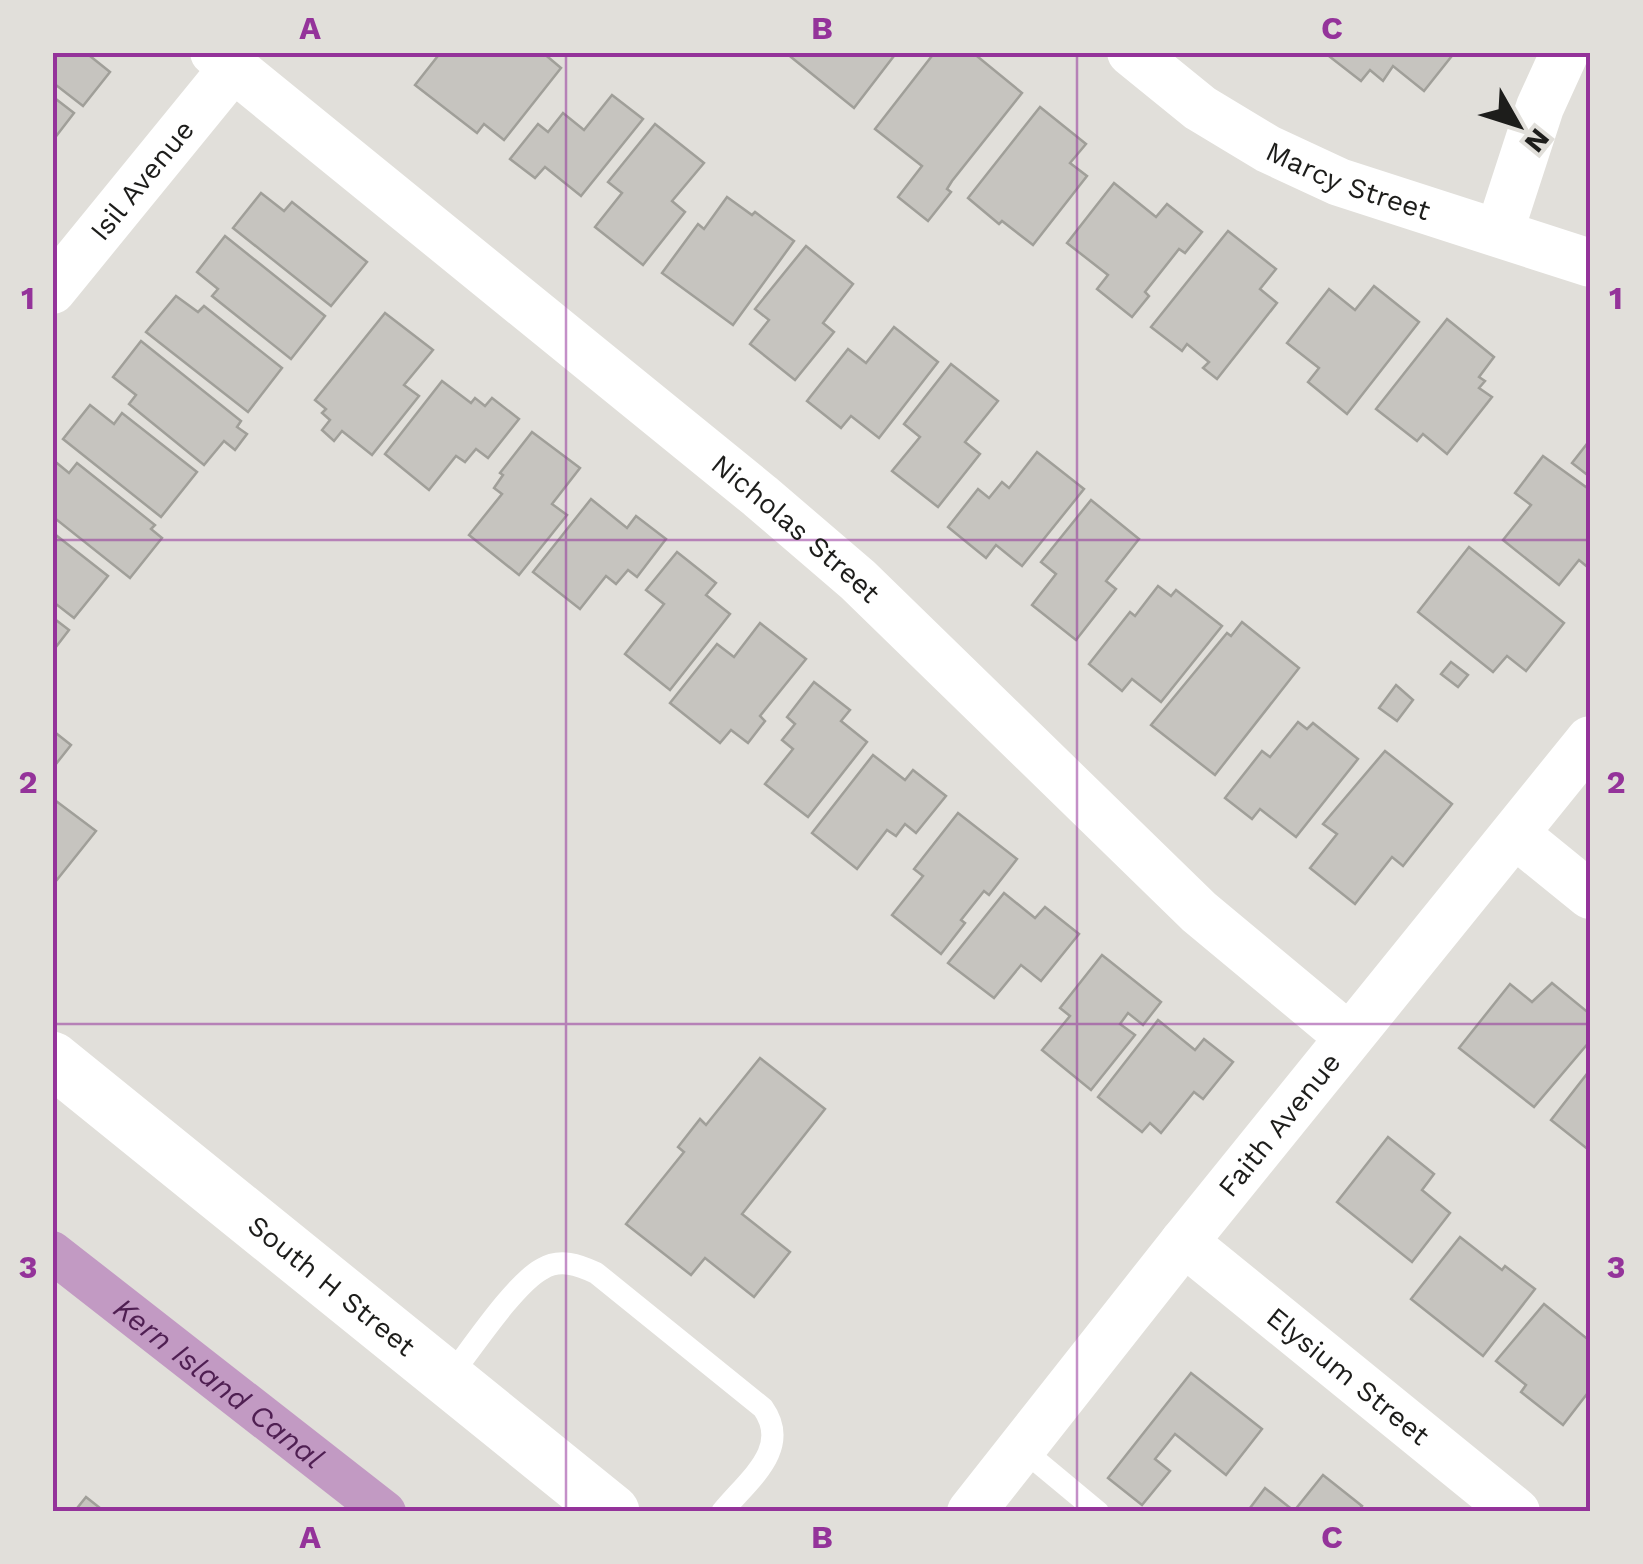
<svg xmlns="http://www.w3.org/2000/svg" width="1643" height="1564" viewBox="0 0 1643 1564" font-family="'Work Sans',sans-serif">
<rect width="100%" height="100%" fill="#e1dfda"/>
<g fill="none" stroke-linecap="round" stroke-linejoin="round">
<!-- canal -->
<path stroke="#c29ac3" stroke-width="42" id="s1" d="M52 1252 385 1512"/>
</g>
<!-- building -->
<g fill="#c6c4bf" stroke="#a09f99" stroke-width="2.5">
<path d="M52 52H85L110 72 83 106 52 82Z"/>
<path d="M441 52H542L561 68 504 140 484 124 477 133 415 85Z"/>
<path d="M795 52H897L854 108 791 57Z"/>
<path d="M935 52H972L1022 93 952 181 947 189 951 192 928 221 898 197 922 166 875 129Z"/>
<path d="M1455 52 1424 91 1393 66 1383 81 1370 70 1361 81 1325 53Z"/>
<path d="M612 95 643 119 581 196 545 167 535 178 510 159 538 124 548 132 563 113 584 130Z"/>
<path d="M52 96 74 113 54 139 52 138Z"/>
<path d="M1040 107 1086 144 1070 163 1087 176 1033 245 1002 221 999 224 968 198Z"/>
<path d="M655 124 704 163 672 201 685 212 643 265 595 227 622 193 608 182Z"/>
<path d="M1114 183 1156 217 1167 204 1202 232 1185 253 1179 249 1145 292 1149 296 1132 317 1097 289 1108 275 1067 243Z"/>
<path d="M261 193 284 211 292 202 367 262 331 306 233 228Z"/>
<path d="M727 197 752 215 755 212 794 241 733 325 662 273 698 224 704 229Z"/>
<path d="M1228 231 1276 269 1260 289 1277 303 1217 379 1203 368 1209 362 1187 344 1182 351 1151 327Z"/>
<path d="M225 236 325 316 291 359 212 296 218 289 197 272Z"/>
<path d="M806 246 853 284 823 323 834 332 795 380 750 344 769 320 755 309Z"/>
<path d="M1374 286 1419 322 1347 414 1308 382 1319 368 1287 343 1329 289 1355 310Z"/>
<path d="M176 296 198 312 204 306 282 368 248 412 146 332Z"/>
<path d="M385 313 433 350 404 385 419 396 372 455 342 431 334 441 322 430 330 420 322 413 326 409 315 400Z"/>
<path d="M1447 319 1494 357 1479 377 1485 381 1479 388 1492 397 1447 454 1423 434 1417 441 1376 409Z"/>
<path d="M894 327 938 362 879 438 851 416 841 428 807 401 848 349 866 363Z"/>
<path d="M141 341 241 421 237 427 247 434 235 450 224 441 204 465 129 404 136 395 113 377Z"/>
<path d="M951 364 998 401 965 442 980 454 938 507 892 471 920 437 904 424Z"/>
<path d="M442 381 471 403 475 398 485 406 492 398 519 419 488 458 476 449 465 462 456 456 429 490 385 454Z"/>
<path d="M90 405 114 424 122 413 197 472 161 517 63 439Z"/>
<path d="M532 432 580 468 552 504 567 515 519 575 469 535 502 494 494 488 503 475 500 473Z"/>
<path d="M1590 440V477L1572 463Z"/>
<path d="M1037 452 1084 489 1022 566 996 545 986 558 948 527 978 489 989 498 1002 482 1009 488Z"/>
<path d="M1543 456 1590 490V569L1579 560 1559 585 1503 540 1531 505 1515 493Z"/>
<path d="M52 459 69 473 77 463 155 525 151 529 162 538 130 578 52 516Z"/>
<path d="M591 499 627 528 636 516 666 539 637 577 628 570 616 584 606 576 580 609 533 572Z"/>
<path d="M1091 500 1139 539 1106 581 1116 589 1076 640 1032 605 1056 574 1041 562Z"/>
<path d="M52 532 108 576 74 618 52 601Z"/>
<path d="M1469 547 1564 623 1526 671 1507 656 1493 672 1418 612Z"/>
<path d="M677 552 716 583 706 595 730 614 670 690 625 654 664 604 646 590Z"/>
<path d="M1158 586 1171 596 1176 590 1222 626 1161 702 1132 679 1122 691 1089 664 1130 612 1135 616Z"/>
<path d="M52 617 69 630 52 652Z"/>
<path d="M1242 622 1299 668 1215 775 1151 725 1227 633 1231 636Z"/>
<path d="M760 623 806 659 760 716 765 721 748 743 731 730 720 743 670 703 717 644 734 657Z"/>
<path d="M1451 662 1468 675 1458 687 1441 674Z"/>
<path d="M814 682 850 710 841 721 867 742 808 817 765 784 793 749 782 740 795 724 787 717Z"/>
<path d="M1396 685 1413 700 1397 721 1379 708Z"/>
<path d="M1298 722 1307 729 1313 723 1358 759 1296 837 1260 809 1252 819 1225 798 1262 751 1270 757Z"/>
<path d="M52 730 71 745 52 769Z"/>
<path d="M1385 751 1452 804 1403 866 1392 857 1355 904 1310 868 1337 834 1323 824Z"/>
<path d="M873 755 905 780 913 770 946 796 916 833 905 824 896 836 887 830 857 869 812 833Z"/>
<path d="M52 798 96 831 52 886Z"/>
<path d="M958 813 1017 859 989 895 984 891 961 920 965 923 941 954 892 915 923 876 914 869Z"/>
<path d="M1004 893 1035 918 1045 907 1079 934 1041 981 1021 965 994 998 948 963Z"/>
<path d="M1102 955 1161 1002 1143 1025 1128 1013 1120 1024 1135 1035 1091 1090 1042 1050 1070 1016 1060 1008Z"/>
<path d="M1552 983 1590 1014V1041L1534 1107 1459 1048 1510 984 1532 1002Z"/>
<path d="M1158 1020 1195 1050 1204 1039 1233 1062 1203 1099 1194 1092 1161 1133 1150 1123 1142 1132 1098 1097Z"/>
<path d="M760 1058 825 1109 742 1214 790 1252 754 1297 705 1258 691 1275 626 1224 684 1152 678 1147 700 1119 706 1125Z"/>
<path d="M1590 1070V1151L1551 1120Z"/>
<path d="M1388 1137 1434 1174 1422 1190 1450 1213 1412 1262 1337 1202Z"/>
<path d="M1460 1237 1502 1270 1505 1266 1535 1289 1483 1356 1411 1299Z"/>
<path d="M1544 1304 1590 1341V1390L1563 1425 1521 1392 1526 1385 1496 1361Z"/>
<path d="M1191 1373 1262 1429 1226 1475 1175 1434 1155 1459 1170 1471 1142 1505 1108 1478Z"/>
<path d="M1323 1475 1362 1506 1357 1512H1247L1265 1488 1294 1511Z"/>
<path d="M86 1497 105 1512H74Z"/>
</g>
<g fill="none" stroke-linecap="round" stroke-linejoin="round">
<!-- service -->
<g stroke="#fff" stroke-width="22">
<path d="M448 1379C470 1351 514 1284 542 1269 560 1258 579 1265 596 1273L763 1408C792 1449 748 1480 722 1512"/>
<path d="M1021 1448 1098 1512"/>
</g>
<!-- minor -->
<g stroke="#fff" stroke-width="48">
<path id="s2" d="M214 52 760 496 858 580 1199 912 1349 1037"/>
<path id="s3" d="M1131 52 1200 108 1268 149 1339 182 1590 263"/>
<path d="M1499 233 1540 107 1565 52"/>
<path id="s4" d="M52 290 233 68"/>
<path d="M1515 834 1590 895"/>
<path id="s5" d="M1184 1242 1516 1512"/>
<path id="s6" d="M971 1512 1184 1242 1590 740"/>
</g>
<!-- tertiary -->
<path stroke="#fff" stroke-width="55" id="s7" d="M52 1059 612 1512"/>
</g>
<!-- grid -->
<path fill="none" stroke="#94339a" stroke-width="2.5" stroke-opacity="0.55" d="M566 52V1512M1077 52V1512M52 540H1590M52 1024H1590"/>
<g text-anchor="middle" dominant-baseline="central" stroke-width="8" stroke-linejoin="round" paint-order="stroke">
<!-- street labels -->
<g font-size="28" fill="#1d1d1b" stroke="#e1dfda">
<text stroke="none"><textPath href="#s4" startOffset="142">Isil Avenue</textPath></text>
<text stroke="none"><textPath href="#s3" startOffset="255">Marcy Street</textPath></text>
<text stroke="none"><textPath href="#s2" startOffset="752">Nicholas Street</textPath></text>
<text stroke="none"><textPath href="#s6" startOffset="495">Faith Avenue</textPath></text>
<text stroke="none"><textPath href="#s7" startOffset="360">South H Street</textPath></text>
<text stroke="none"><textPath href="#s5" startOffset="212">Elysium Street</textPath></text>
</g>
<!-- water labels -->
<g font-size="30" font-style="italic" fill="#4f1f52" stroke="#e1dfda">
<text stroke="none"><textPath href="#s1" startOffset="212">Kern Island Canal</textPath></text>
</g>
</g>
<!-- border -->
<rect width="1643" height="1564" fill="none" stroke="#e1dfda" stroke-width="110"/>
<!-- north arrow -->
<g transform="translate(1518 125) rotate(129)" stroke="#e1dfda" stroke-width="8" paint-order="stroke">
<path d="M0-8L18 38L0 25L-18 38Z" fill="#1d1d1b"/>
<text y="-15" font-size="28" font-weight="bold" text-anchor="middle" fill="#1d1d1b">N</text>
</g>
<rect x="55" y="55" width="1533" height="1454" fill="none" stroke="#94339a" stroke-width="4"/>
<g font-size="32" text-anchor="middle" font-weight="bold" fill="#94339a">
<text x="310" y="39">A</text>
<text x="822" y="39">B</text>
<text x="1332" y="39">C</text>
<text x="28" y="309">1</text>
<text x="1616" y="309">1</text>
<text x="28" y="793">2</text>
<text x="1616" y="793">2</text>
<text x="28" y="1278">3</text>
<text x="1616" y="1278">3</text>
<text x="310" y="1548">A</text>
<text x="822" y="1548">B</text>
<text x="1332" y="1548">C</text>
</g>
</svg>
